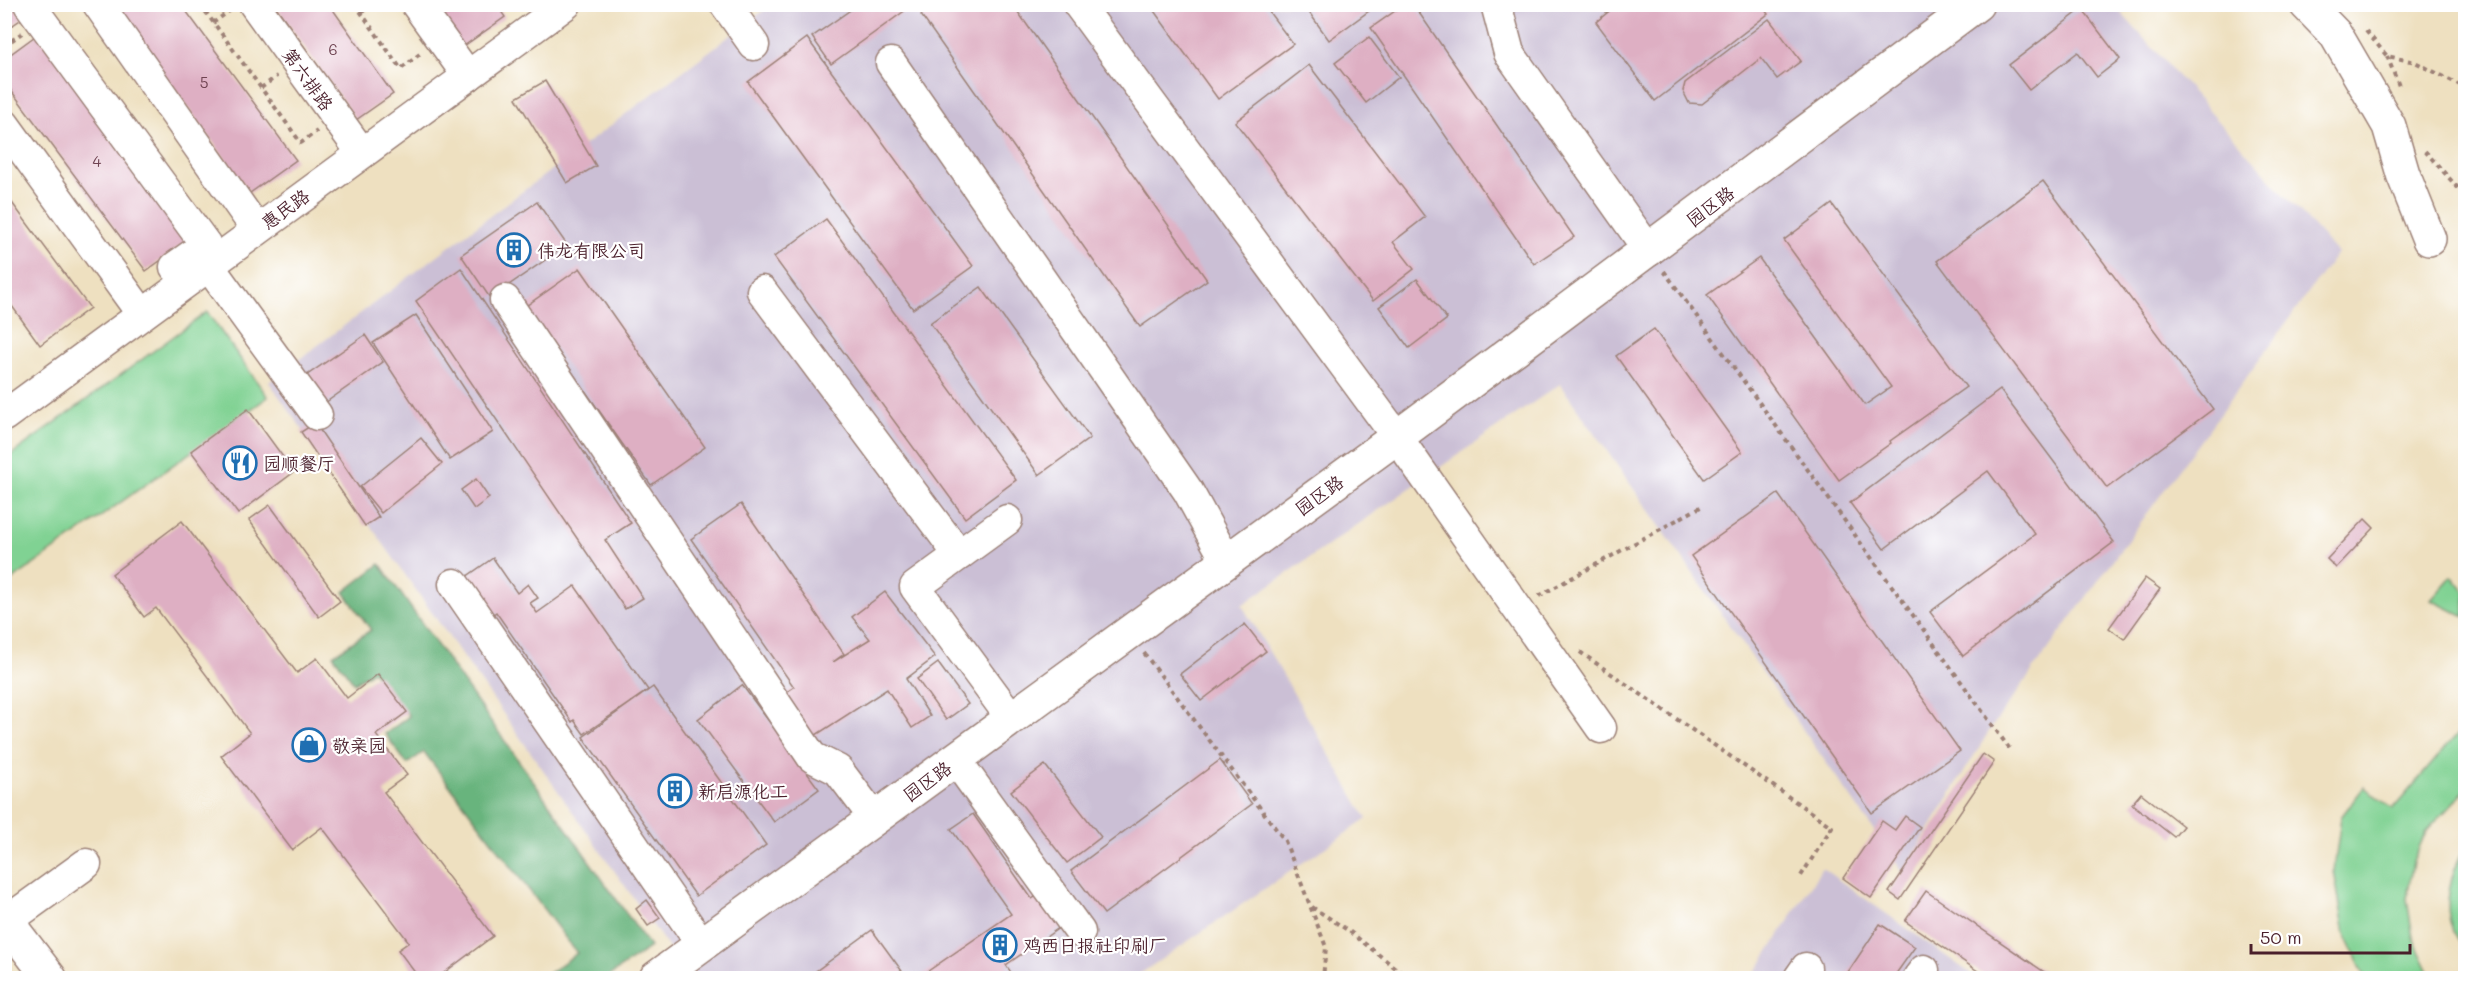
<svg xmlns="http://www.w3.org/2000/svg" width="2470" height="983" viewBox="0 0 2470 983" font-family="Mali,'LXGW WenKai TC',sans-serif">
<rect width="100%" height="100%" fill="#fff"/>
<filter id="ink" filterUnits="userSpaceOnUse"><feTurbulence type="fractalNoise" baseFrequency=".0167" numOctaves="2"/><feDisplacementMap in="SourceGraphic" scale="12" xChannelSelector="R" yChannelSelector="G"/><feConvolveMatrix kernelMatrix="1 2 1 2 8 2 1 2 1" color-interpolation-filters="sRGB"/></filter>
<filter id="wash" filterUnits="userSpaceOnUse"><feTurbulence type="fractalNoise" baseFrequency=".008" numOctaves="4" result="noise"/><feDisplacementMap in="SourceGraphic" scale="24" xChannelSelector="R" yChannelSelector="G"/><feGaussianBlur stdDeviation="1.35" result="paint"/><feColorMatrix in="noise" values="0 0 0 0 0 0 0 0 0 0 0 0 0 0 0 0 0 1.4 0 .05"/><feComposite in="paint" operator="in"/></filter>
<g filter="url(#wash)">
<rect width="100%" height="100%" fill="#eee0c0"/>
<!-- industrial -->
<g fill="#cbbfd5">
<path d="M771 5H2114L2337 253 1991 728 1903 872 1560 384 1242 605 1367 819 1134 978H690L269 382Z"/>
<path d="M1822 868 1977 978H1752Z"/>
</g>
<!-- green -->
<g fill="#80d293" stroke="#65785f" stroke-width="1.5">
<path d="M207 312 268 397 5 585 4 460Z"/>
<path d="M2452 576 2465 592V617L2431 600Z"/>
<path d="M2465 725V790L2426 832 2413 861 2407 899 2413 938 2432 978H2366L2345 934 2334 871 2341 817 2364 787 2393 809Z"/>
<path d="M2465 848V951C2462 945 2456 938 2453 931 2442 904 2451 871 2465 848Z"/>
</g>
<!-- forest -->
<path fill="#68b47d" stroke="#596a54" stroke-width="1.5" d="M380 564 650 947 606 978H542L577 953 424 752 407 764 385 734 409 716 373 671 354 683 333 655 371 630 344 592Z"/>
<g id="blocks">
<!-- building -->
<g fill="#deafc3">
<path d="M4 4H13L23 18 4 31Z"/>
<path d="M112 4H181L296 160 250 193Z"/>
<path d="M274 4H329L393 94 356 120Z"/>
<path d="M431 4H496L505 17 461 48Z"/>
<path d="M859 4H914L831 64 812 37Z"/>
<path d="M1149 4H1263L1293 44 1218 99Z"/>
<path d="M1303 4H1370L1373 8 1329 40Z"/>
<path d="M1405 4H1413L1574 237 1534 264 1371 28Z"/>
<path d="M1618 4H1761L1768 14 1655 101 1596 22Z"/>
<path d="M936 5H1013L1207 280 1140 327 921 15Z"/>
<path d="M2082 9 2120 59 2097 77 2078 52 2029 90 2009 65Z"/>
<path d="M1769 19 1801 61 1777 79 1761 58 1702 104 1689 103 1683 91 1685 83Z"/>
<path d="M38 34 189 240 146 271 4 81V59Z"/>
<path d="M1369 37 1399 77 1366 103 1335 63Z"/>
<path d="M807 38 973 266 913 309 748 82Z"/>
<path d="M1309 65 1425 217 1393 242 1414 269 1373 301 1235 122Z"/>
<path d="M545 81 596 166 567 183 516 98Z"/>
<path d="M2043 181 2213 409 2107 488 1937 261Z"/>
<path d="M4 192 90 308 40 345 4 295Z"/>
<path d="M537 202 567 245 490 298 461 255Z"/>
<path d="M1832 204 1966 387 1890 441 1891 443 1839 480 1707 295 1759 258 1865 405 1891 387 1784 240Z"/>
<path d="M826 219 1016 480 965 518 774 257Z"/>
<path d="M461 268 631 523 605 540 643 598 625 609 416 301Z"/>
<path d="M580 268 705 447 651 485 526 306Z"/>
<path d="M1417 279 1447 319 1409 348 1379 307Z"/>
<path d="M981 287 1090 438 1039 475 930 323Z"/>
<path d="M416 315 493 432 450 460 373 343Z"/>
<path d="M1654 329 1742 452 1704 479 1616 356Z"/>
<path d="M365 335 383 362 322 405 303 378Z"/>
<path d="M2000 390 2114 542 1963 656 1930 612 2035 534 1988 471 1884 549 1850 503Z"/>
<path d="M248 409 294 472 238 514 191 451Z"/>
<path d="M315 423 379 517 365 526 301 432Z"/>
<path d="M421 438 442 464 381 513 360 487Z"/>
<path d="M476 479 489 498 474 509 461 490Z"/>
<path d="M1778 494 1960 751 1872 813 1691 556Z"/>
<path d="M741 504 844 654 833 662 870 639 852 617 885 592 935 657 906 679 930 716 912 728 887 689 813 737 785 693 794 687 691 539Z"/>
<path d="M270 505 340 601 319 617 249 520Z"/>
<path d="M2365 519 2374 528 2336 568 2327 559Z"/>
<path d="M182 521 297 673 317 658 347 698 378 674 407 712 376 735 407 775 384 792 493 936 437 978H419L398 950 409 942 322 827 292 850 221 756 250 733 156 608 144 617 112 574Z"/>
<path d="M493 558 517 593 528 584 538 598 530 603 537 613 575 586 648 690 584 734 574 720 572 722 496 612 492 615 466 577Z"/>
<path d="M2145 578 2160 589 2124 639 2109 628Z"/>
<path d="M1245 624 1266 651 1201 701 1180 674Z"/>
<path d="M938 663 968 704 946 720 917 679Z"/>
<path d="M742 685 819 789 774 822 698 719Z"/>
<path d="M653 687 766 845 696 896 583 737Z"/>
<path d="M1983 754 1994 762 1900 900 1889 892Z"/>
<path d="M1220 760 1252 804 1104 914 1071 871Z"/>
<path d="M1045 765 1101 837 1067 863 1011 791Z"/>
<path d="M2141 793 2183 826 2174 837 2132 804Z"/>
<path d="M973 814 1032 899 1041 893 1063 925 1006 965 1014 977 1011 978H918L1011 914 951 829Z"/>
<path d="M1905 816 1920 827 1871 898 1843 878 1882 821 1895 830Z"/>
<path d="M1926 891 2053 978H1988L1905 921Z"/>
<path d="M647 900 660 918 648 926 636 909Z"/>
<path d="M1880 924 1915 947 1893 978H1844Z"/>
<path d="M872 930 907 978H821L816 971Z"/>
</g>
</g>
</g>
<g filter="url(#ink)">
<use href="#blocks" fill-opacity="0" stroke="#9c8076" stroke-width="1.5"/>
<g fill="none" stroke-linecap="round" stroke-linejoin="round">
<defs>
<g id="minor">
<path d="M29 4 206 245 175 267"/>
<path d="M98 4 257 230"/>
<path d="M254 4 362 153"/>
<path d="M416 4 468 76"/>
<path d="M725 4 754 45"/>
<path d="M1078 4 1397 437 1601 728"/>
<path d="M1496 4 1509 53 1649 251"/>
<path d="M891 63 1188 491 1227 562"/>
<path d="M4 124 142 314"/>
<path d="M208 265 317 415"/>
<path d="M762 291 959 555"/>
<path d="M505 300 812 757 838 770 875 819"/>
<path d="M4 416 566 4"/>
<path d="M1007 520 915 587 1012 719"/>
<path d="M454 584 702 945"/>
<path d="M956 760 1080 932"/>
<path d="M7 921 86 864"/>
<path d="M1799 978 1806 968"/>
<path d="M1918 978 1924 970"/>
</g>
<path id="major" d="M4 918 50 978"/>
<g id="highway">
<path d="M2306 4 2336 35 2389 126 2403 174 2429 239"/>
<path d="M656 978 1397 437 1977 4"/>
</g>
</defs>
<!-- minor casing -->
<use href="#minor" stroke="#9c8076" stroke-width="33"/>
<!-- major casing -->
<use href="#major" stroke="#9c8076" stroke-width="36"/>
<!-- highway casing -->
<use href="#highway" stroke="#9c8076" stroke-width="36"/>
<!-- path -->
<g stroke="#9c8076" stroke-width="4" stroke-dasharray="4.5 4.5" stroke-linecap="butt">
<path d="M200 4 301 143 317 131"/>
<path d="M355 4 401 69 421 53"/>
<path d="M361 13 372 4"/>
<path d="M213 23 232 9"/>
<path d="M2366 31 2387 56 2415 62 2466 88"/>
<path d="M4 46 22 33"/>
<path d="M2387 56 2399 86"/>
<path d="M261 88 277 76"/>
<path d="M2425 151 2466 197"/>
<path d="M1664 271 2009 748"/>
<path d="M1539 596 1704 505"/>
<path d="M1580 652 1832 827 1799 879"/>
<path d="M1144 653 1285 841 1326 947 1323 978"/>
<path d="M1312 907 1349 931 1408 978"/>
</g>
<!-- minor -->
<use href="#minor" stroke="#fff" stroke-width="30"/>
<!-- major -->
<use href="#major" stroke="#fff" stroke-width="33"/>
<!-- highway -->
<use href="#highway" stroke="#fff" stroke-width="33"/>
</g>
</g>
<!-- icons -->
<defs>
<symbol id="building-ring" viewBox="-11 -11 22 22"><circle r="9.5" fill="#fff" stroke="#1f6fb2" stroke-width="1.5"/><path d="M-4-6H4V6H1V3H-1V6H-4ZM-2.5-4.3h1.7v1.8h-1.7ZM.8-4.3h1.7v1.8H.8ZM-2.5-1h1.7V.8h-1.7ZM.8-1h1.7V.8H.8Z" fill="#1f6fb2"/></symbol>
<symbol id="restaurant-ring" viewBox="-11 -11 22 22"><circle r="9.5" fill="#fff" stroke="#1f6fb2" stroke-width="1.5"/><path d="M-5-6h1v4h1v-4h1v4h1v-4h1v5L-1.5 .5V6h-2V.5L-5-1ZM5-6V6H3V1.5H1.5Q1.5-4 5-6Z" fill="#1f6fb2"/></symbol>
<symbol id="shop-ring" viewBox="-11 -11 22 22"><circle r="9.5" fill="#fff" stroke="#1f6fb2" stroke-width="1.5"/><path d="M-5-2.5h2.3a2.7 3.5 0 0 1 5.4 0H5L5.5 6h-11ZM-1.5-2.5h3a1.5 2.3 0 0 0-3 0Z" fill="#1f6fb2"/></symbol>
</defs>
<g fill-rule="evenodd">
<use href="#building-ring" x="495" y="231" width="38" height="38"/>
<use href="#restaurant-ring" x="221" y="444" width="38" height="38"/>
<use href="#shop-ring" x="290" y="726" width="38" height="38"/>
<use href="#building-ring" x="656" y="772" width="38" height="38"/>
<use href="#building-ring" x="981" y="926" width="38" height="38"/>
</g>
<g text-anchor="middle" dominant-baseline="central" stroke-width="4.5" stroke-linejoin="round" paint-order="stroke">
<!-- number labels -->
<g font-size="15" fill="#6f4351">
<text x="333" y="49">6</text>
<text x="204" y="82">5</text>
<text x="97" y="161">4</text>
</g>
<!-- street labels -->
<g font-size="18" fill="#4a1f2b" stroke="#fff">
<text transform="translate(308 79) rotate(54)">第六排路</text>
<text transform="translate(1710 206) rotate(-37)">园区路</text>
<text transform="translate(285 209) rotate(-36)">惠民路</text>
<text transform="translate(1319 495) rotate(-36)">园区路</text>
<text transform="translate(927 781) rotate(-36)">园区路</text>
</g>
<!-- poi labels -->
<g font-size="18" fill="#4a1f2b" stroke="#fff" text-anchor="start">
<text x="537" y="250">伟龙有限公司</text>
<text x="263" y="463">园顺餐厅</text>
<text x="332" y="745">敬亲园</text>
<text x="698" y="791">新启源化工</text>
<text x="1023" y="945">鸡西日报社印刷厂</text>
</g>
</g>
<!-- margin -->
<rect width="2470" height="983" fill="none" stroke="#fff" stroke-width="24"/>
<!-- scale -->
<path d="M2251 944v9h159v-9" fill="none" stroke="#4a1f2b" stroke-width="3"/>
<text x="2260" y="944" font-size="18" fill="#4a1f2b" stroke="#ffffff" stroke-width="4.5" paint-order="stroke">50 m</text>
</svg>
